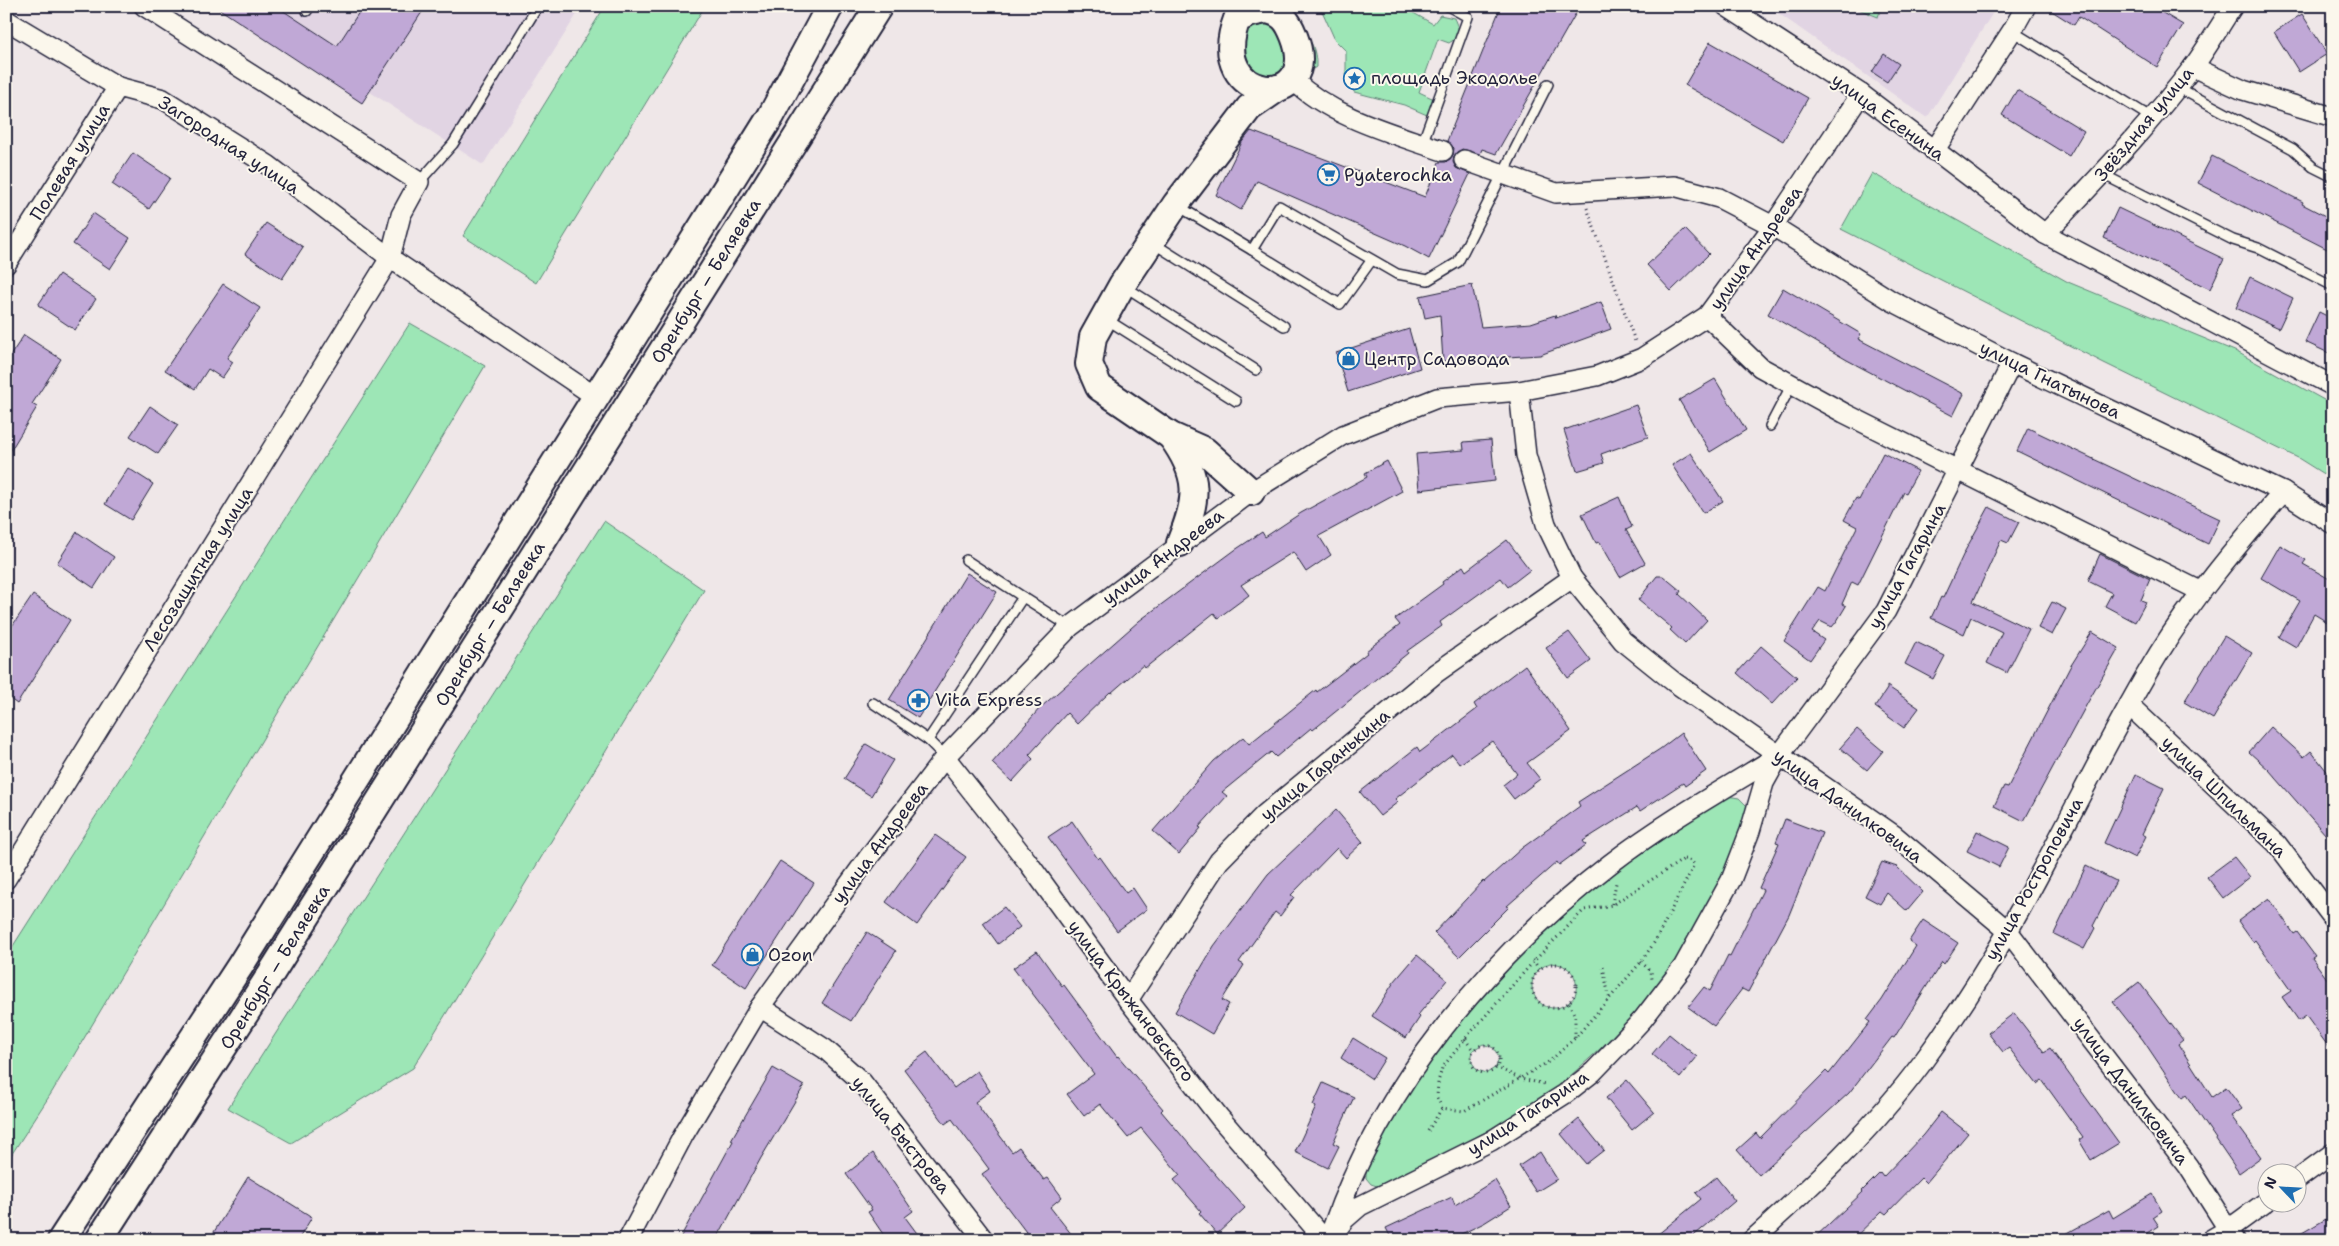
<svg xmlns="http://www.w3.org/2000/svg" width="2339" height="1246" viewBox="0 0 2339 1246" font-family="'Shantell Sans',sans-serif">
<rect width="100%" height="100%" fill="#efe7e8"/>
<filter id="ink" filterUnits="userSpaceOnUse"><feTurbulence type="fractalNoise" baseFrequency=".02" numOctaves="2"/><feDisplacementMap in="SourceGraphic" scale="10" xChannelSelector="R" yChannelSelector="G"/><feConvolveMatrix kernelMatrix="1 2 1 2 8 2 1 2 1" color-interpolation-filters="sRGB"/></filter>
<g filter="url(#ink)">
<!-- built -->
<g fill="#e1d4e3">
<path d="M215 6H582L483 165 370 92 362 103Z"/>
<path d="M1768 6H1997L1927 118Z"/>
</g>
<!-- green -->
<g fill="#9de6b6" stroke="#608478" fill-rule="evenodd">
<path d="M605 6H705L536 283 463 236Z"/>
<path d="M1315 6H1401L1433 24 1440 15 1454 18 1459 30 1455 39 1449 43 1438 39 1419 92 1434 99 1427 115 1404 105 1354 92 1346 78V51L1335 40 1323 13Z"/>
<path d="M1851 6H1882L1878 17Z"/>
<path d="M1275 21 1291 62 1273 82 1244 68 1242 39 1249 26Z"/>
<path d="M1298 24C1309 36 1317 49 1316 67L1313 69 1310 67Z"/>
<path d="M1872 173 2068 282 2237 352 2333 405V480L2298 458 2104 363 1841 229Z"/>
<path d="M410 323 485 366 52 1092 6 1163V957Z"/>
<path d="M604 521 704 590 413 1068 291 1143 228 1108Z"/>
<path d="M1727 796 1739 798 1747 806 1745 817 1723 874 1698 928 1676 964 1654 993 1600 1049 1558 1087 1521 1112 1437 1159 1377 1186 1371 1184 1366 1178V1170L1396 1111 1457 1023 1524 947 1616 871ZM1550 963C1570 964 1580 976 1575 996 1547 1031 1509 980 1550 963ZM1483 1044 1494 1048 1499 1058 1496 1067 1487 1073 1477 1070 1471 1061 1473 1050Z"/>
</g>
<!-- building -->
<g fill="#c0a8d6" stroke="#22223b">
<path d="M215 6H276L337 46 363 6H426L362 103Z"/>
<path d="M1501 6H1580L1496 154 1482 149 1480 154 1462 149 1454 156 1453 162 1456 168 1470 174 1429 259 1405 246 1257 181 1241 210 1216 195 1242 142 1251 131 1425 197 1439 162H1446L1453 155 1454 148 1447 141Z"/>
<path d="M2044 6H2151L2183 25 2157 67 2079 17 2074 25Z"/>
<path d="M2302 14 2327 54 2299 72 2274 32Z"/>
<path d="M1710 42 1808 98 1783 141 1685 85Z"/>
<path d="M1884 54 1899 64 1887 82 1872 72Z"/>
<path d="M2017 90 2084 131 2069 156 2002 115Z"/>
<path d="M133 153 170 178 149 209 112 184Z"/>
<path d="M2212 156 2303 202 2302 204 2333 220V252L2198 183Z"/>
<path d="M2118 208 2224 259 2210 289 2104 238Z"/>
<path d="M93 213 130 238 110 269 73 244Z"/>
<path d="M266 223 303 247 282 279 245 254Z"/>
<path d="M1685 229 1709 254 1671 291 1647 265Z"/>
<path d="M59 274 96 299 75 330 38 305Z"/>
<path d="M2250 277 2293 298 2279 328 2236 308Z"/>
<path d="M223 284 260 308 227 358 233 362 222 378 208 369 195 389 165 370Z"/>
<path d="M1472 285 1481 327 1531 323 1555 315 1556 318 1601 302 1611 329 1540 355 1443 361 1440 315 1425 318 1420 296Z"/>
<path d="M1783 288 1861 334 1858 339 1964 394 1953 416 1847 360 1768 314Z"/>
<path d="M2319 312 2333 319V355L2305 342Z"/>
<path d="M1409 329 1420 368 1348 392 1336 353Z"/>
<path d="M24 335 61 359 32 404 37 407 6 458V362Z"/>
<path d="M1715 379 1746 430 1710 452 1679 400Z"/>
<path d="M1636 405 1648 437 1601 454 1604 463 1577 471 1564 430Z"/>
<path d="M150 406 178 425 158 454 130 436Z"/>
<path d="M2028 428 2220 519 2208 544 2017 451Z"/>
<path d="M1491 440 1495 481 1419 490 1416 454 1464 450 1463 442Z"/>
<path d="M1691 453 1723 501 1703 513 1672 465Z"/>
<path d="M1883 453 1918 471 1906 493 1904 492 1858 585 1852 582 1842 604 1846 606 1837 621 1832 627 1820 621 1812 632 1824 640 1810 660 1784 641 1818 587 1825 591 1857 527 1844 520 1856 498 1859 500Z"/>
<path d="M1387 461 1402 491 1319 536 1331 555 1306 572 1293 552 1241 585 1249 595 1218 618 1214 613 1145 668 1143 665 1111 693 1110 692 1077 724 1067 713 1029 755 1033 759 1012 782 992 763 1040 708 1139 621 1235 550 1262 532 1265 537 1301 513 1367 477 1365 473Z"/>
<path d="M128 468 153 484 131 520 105 504Z"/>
<path d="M1619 497 1632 527 1626 530 1645 563 1620 577 1600 542 1596 543 1582 514Z"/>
<path d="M1989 507 2019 522 2008 543 2001 540 1973 602 2029 629 2007 673 1987 663 2002 632 1971 617 1964 634 1931 618 1941 597 1943 598 1965 551Z"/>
<path d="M77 532 114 557 94 588 57 563Z"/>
<path d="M1507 540 1530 570 1508 587 1501 578 1440 622 1442 626 1407 651 1408 653 1313 730 1311 728 1276 757 1271 752 1222 792 1227 796 1199 827 1201 828 1179 854 1153 831 1214 761 1243 737 1249 744 1316 690 1317 692 1367 653 1366 651 1400 625 1395 619 1443 584 1442 582 1463 566 1466 571Z"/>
<path d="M2280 545 2306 560 2303 564 2333 581V613L2327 622 2314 614 2296 647 2279 637 2300 601 2261 578Z"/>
<path d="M2100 554 2150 579 2141 600 2146 602 2135 622 2105 606 2112 593 2088 581Z"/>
<path d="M967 573 997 592 918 718 889 700Z"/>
<path d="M1657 576H1663L1681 591 1679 594 1707 620 1685 644 1670 630 1672 628 1638 600Z"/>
<path d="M33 595 70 620 17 704 6 696V635Z"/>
<path d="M2052 602 2066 609 2052 635 2038 628Z"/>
<path d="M1569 632 1591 661 1568 678 1546 648Z"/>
<path d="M2092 632 2119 648 2088 702 2024 821 1994 806 2004 786 2008 787 2070 667Z"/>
<path d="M2224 636 2252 653 2213 719 2184 702Z"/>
<path d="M1916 642 1945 656 1933 679 1905 664Z"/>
<path d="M1761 646 1797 677 1772 704 1737 673Z"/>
<path d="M1525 665 1571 731 1527 763 1540 779 1514 799 1503 785 1517 774 1492 741 1460 764 1452 754 1395 799 1398 802 1380 816 1360 792 1417 747 1420 752 1477 709 1474 704Z"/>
<path d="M1887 686 1919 708 1904 728 1875 707 1887 689Z"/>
<path d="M2271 727 2304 757 2311 751 2333 779V843L2269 770 2249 752Z"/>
<path d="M1857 729 1883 751 1867 770 1840 748Z"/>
<path d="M1681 733 1706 771 1685 786 1683 783 1640 811 1637 807 1583 841 1586 845 1559 865 1557 862 1507 906 1509 907 1459 957 1434 933 1483 881 1484 882 1522 848 1580 806 1578 802 1660 749Z"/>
<path d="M866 744 893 760 871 796 844 779Z"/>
<path d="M2136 774 2164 788 2142 834 2146 836 2135 858 2104 843Z"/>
<path d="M1336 810 1363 842 1346 858 1337 848 1291 895 1294 897 1280 916 1275 912 1239 962 1244 965 1222 1000 1229 1004 1212 1034 1175 1012 1214 946 1268 874Z"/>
<path d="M1785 819 1822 833 1789 915 1748 992 1742 989 1714 1026 1688 1007 1704 987 1710 991 1728 955 1730 956 1763 890 1759 888 1779 843 1776 842Z"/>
<path d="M1072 821 1098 859 1100 857 1126 893 1133 888 1147 909 1117 931 1048 837Z"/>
<path d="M1977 831 2009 847 1999 867 1967 851Z"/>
<path d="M935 835 966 857 917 925 886 902Z"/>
<path d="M2234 857 2250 877 2223 898 2207 877Z"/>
<path d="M780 861 814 883 746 988 712 965Z"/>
<path d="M1882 862 1897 867 1923 892 1907 911 1887 893 1880 904 1865 896Z"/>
<path d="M2086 866 2116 881 2093 926 2095 928 2084 949 2054 934Z"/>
<path d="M2269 898 2294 934 2297 932 2315 956 2312 958 2333 987V1053L2306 1016 2299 1021 2282 997 2291 991 2255 940 2253 942 2238 921Z"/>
<path d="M1004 907 1020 927 998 944 983 923Z"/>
<path d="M1923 920 1958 943 1944 964 1942 962 1894 1038 1892 1037 1849 1093 1759 1175 1737 1150 1756 1133 1760 1138 1826 1071 1829 1074 1870 1022 1867 1020 1882 1000 1916 946 1909 941Z"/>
<path d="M867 932 896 951 851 1021 822 1003Z"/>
<path d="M1037 951 1062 986 1064 985 1117 1057 1118 1056 1163 1109 1161 1111 1200 1157 1245 1208 1217 1234 1199 1213 1201 1211 1174 1180 1180 1175 1141 1128 1128 1138 1100 1104 1084 1116 1067 1094 1094 1074 1013 968Z"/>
<path d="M1417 955 1447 980 1418 1015 1420 1017 1406 1038 1372 1016 1394 982Z"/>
<path d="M2139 982 2183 1040 2178 1044 2212 1097 2226 1087 2242 1109 2231 1116 2261 1157 2239 1173 2186 1095 2182 1098 2143 1040 2113 1002Z"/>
<path d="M2014 1013 2044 1052 2050 1048 2119 1143 2091 1160 2079 1140 2083 1137 2042 1080 2037 1084 2009 1048 2003 1052 1988 1033Z"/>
<path d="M1669 1034 1697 1057 1680 1078 1652 1054Z"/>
<path d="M1353 1038 1385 1058 1372 1079 1341 1058Z"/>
<path d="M927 1052 954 1088 977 1071 990 1091 975 1102 1012 1152 1019 1147 1044 1180 1048 1178 1062 1197 1050 1207 1076 1240H1032L982 1174 989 1169 952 1119 945 1124 904 1069Z"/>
<path d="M773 1068 804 1086 761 1158 716 1240H679L733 1141 731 1140Z"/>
<path d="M1627 1080 1654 1112 1632 1130 1606 1098Z"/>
<path d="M1323 1083 1354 1097 1333 1143 1339 1146 1328 1168 1295 1152 1316 1107 1313 1105Z"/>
<path d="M1941 1112 1968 1133 1926 1183 1921 1178 1886 1214 1882 1211 1852 1240H1812L1863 1192 1862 1191 1880 1173 1883 1177 1923 1135Z"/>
<path d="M1579 1119 1604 1150 1586 1164 1561 1134Z"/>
<path d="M1540 1152 1557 1179 1536 1192 1519 1166Z"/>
<path d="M873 1153 913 1211 905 1217 922 1240H887L868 1212 872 1210 846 1174Z"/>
<path d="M248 1177 312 1217 298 1240H209Z"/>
<path d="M1716 1177 1735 1201 1689 1240H1651L1701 1199 1696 1193Z"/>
<path d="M1495 1180 1511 1206 1484 1223 1449 1240H1392L1386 1228 1452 1197 1455 1205Z"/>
<path d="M2152 1194 2162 1211 2153 1217 2159 1226 2137 1240H2055L2109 1210 2113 1218Z"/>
<path d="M2326 1219 2333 1230V1240H2290Z"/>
</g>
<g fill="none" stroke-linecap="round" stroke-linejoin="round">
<defs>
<g id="lane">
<path d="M307 11 310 6"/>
<path d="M2012 31 2152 118"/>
<path d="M2177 87 2293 149 2313 167 2333 177"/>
<path d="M1422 144 1468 17 1448 6"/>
<path d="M2102 174 2233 240 2258 248 2333 286"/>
<path d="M419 182 453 144 538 6"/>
<path d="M1178 206 1252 250 1279 206 1397 274 1428 280 1458 262 1548 84"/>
<path d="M1153 243 1284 326"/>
<path d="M1252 250 1340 304 1371 261"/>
<path d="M1124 286 1256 370"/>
<path d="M1106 319 1236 401"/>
<path d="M1770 426 1792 384"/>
<path d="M966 560 1023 597"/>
<path d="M873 703 928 740"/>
<path d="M945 757 928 740 1023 597 1070 627"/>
</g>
<g id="street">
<path d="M1726 6 1861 94 2045 234 2333 386"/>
<path d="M6 20 118 87 163 99 268 165 390 258 596 397"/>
<path d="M2193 67 2243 90 2333 117"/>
<path d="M1293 80C1333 118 1392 133 1443 151"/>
<path d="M1934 151 2012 31 2026 6"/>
<path d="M1464 160 1556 193 1674 186 1719 198 1773 226 1892 301 2012 363 2283 492 2333 524"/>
<path d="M2045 234C2096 180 2148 127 2193 67 2207 48 2219 27 2233 6"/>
<path d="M6 264 118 87"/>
<path d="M1707 316 1760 367 1844 413 2200 591"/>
<path d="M1519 391 1526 455 1546 524 1572 578 1623 641 1674 682 1894 835 2008 931 2188 1166 2235 1240"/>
<path d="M2129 705 2277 844 2333 918"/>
<path d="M945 757 1027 861 1128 1000 1220 1118 1325 1240"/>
<path d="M6 879 390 258 401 215 419 182 144 6"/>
<path d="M1128 1000 1219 861 1265 814 1436 673 1572 578"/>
<path d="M760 1007 825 1049 862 1082 984 1240"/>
<path d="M2296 1180 2333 1153"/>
<path d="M1332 1229C1382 1084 1489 957 1610 864 1662 824 1722 790 1778 756"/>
<path d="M628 1240 683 1136 760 1007 868 858 945 757 1070 627 1251 492 1343 435 1437 398 1519 391 1597 376 1642 358 1707 316 1773 226 1861 94"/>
<path d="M1329 1240 1345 1219 1360 1206 1491 1141 1565 1094 1593 1072 1618 1046 1643 1019 1683 967 1731 880 1750 831 1764 783 1779 756 1886 611 2012 363"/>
<path d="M1752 1240C1813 1185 1873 1129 1922 1063 1953 1021 1982 976 2008 931 2061 840 2104 743 2159 653 2195 595 2239 544 2283 492"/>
<path d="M2210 1240 2229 1229 2266 1202"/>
</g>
<g id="secondary">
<path d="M1266 10C1283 13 1288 21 1294 36 1324 113 1204 105 1237 19L1251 13Z"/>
<path d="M1171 436C1201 477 1198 498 1180 543"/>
<path d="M1251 492 1205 451 1171 436 1099 387 1089 364 1093 337 1122 285 1176 204 1249 108 1278 88"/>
<path d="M61 1240 240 966 596 397 771 116 830 6"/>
<path d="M99 1240 265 983 879 6"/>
</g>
</defs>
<!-- lane casing -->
<use href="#lane" stroke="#22223b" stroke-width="12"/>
<!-- street casing -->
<use href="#street" stroke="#22223b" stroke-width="22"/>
<!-- secondary casing -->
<use href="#secondary" stroke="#22223b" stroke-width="30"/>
<!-- path -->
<g stroke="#22223b" stroke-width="3" stroke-dasharray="1 4" stroke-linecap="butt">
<path d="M1587 208 1635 341"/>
<path d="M1684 859 1692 861 1694 865 1656 940 1641 962 1575 1038 1550 1061 1464 1111 1442 1108 1437 1097 1438 1082 1442 1068 1465 1039 1534 961 1584 910 1612 905Z"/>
<path d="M1612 904 1616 883"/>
<path d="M1533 960 1539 969"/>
<path d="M1641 962 1651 971 1652 979"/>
<circle cx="1554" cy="986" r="22"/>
<path d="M1603 967 1609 997"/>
<path d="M1569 1003 1575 1016V1038"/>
<path d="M1465 1039 1473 1050"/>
<circle cx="1485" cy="1059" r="14"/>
<path d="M1496 1067 1521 1079 1545 1084"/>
<path d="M1428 1131 1442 1108"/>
</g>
<!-- lane -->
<use href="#lane" stroke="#fbf7ec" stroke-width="9"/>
<!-- street -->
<use href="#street" stroke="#fbf7ec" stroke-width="19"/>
<!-- secondary -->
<use href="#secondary" stroke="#fbf7ec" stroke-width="26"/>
</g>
</g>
<!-- icons -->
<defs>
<symbol id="sight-ring" viewBox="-11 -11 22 22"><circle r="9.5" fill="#fbf7ec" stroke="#1f6fb2" stroke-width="1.5"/><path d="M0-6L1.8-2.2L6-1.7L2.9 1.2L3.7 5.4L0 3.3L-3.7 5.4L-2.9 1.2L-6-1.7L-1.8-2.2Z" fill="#1f6fb2"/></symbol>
<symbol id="supermarket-ring" viewBox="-11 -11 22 22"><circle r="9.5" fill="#fbf7ec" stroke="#1f6fb2" stroke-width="1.5"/><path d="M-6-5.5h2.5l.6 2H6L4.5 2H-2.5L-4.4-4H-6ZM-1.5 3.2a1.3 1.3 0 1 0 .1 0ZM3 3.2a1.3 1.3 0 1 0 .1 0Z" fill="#1f6fb2"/></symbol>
<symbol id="shop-ring" viewBox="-11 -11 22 22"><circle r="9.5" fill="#fbf7ec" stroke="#1f6fb2" stroke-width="1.5"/><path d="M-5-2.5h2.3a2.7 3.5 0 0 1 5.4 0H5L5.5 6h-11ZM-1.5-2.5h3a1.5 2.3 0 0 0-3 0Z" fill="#1f6fb2"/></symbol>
<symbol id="pharmacy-ring" viewBox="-11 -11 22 22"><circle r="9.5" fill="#fbf7ec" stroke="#1f6fb2" stroke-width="1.5"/><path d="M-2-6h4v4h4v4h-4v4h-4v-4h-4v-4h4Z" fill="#1f6fb2"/></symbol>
</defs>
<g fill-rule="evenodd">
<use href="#sight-ring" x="1342" y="66" width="25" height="25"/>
<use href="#supermarket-ring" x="1316" y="162" width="25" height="25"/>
<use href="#shop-ring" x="1336" y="346" width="25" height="25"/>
<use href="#pharmacy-ring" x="906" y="688" width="25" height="25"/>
<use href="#shop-ring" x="740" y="942" width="25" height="25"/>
</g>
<g text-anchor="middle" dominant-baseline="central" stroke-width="4" stroke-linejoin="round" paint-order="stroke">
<!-- poi labels -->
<g font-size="18" fill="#22223b" stroke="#fbf7ec" text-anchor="start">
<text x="1371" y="78">площадь Экодолье</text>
<text x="1344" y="175">Pyaterochka</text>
<text x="1364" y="359">Центр Садовода</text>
<text x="935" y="700">Vita Express</text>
<text x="768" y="955">Ozon</text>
</g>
<!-- street labels -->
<g font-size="18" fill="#22223b" stroke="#fbf7ec">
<text transform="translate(1888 117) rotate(36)">улица Есенина</text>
<text transform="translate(2144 124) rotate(-50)">Звёздная улица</text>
<text transform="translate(229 145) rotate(33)">Загородная улица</text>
<text transform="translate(70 162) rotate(-58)">Полевая улица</text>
<text transform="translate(1756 248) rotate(-55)">улица Андреева</text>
<text transform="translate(706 281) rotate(-58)">Оренбург – Беляевка</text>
<text transform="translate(2050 380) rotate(26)">улица Гнатынова</text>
<text transform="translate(1163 557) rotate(-37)">улица Андреева</text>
<text transform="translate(1907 566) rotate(-61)">улица Гагарина</text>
<text transform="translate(198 569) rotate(-58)">Лесозащитная улица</text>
<text transform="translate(490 624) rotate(-58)">Оренбург – Беляевка</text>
<text transform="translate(1325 765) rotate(-40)">улица Гаранькина</text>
<text transform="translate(2224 797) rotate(44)">улица Шпильмана</text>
<text transform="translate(1848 806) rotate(36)">улица Данилковича</text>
<text transform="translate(880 843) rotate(-53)">улица Андреева</text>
<text transform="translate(2034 879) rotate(-61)">улица Ростроповича</text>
<text transform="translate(275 967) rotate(-58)">Оренбург – Беляевка</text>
<text transform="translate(1131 1001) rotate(53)">улица Крыжановского</text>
<text transform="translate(2131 1091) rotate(53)">улица Данилковича</text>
<text transform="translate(1528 1113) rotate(-33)">улица Гагарина</text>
<text transform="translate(901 1135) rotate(51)">улица Быстрова</text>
</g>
</g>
<!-- margin -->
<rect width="2339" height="1246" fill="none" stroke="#fbf7ec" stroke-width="25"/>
<rect x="12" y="12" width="2314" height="1221" fill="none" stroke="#22223b" stroke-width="2" filter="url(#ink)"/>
<!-- north arrow -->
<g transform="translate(2282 1188) rotate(295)"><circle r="24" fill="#fbf7ec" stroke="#a4a2a5"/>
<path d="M0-4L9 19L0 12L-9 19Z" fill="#1f6fb2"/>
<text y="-8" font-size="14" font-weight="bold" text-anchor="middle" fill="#22223b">N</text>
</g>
</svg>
